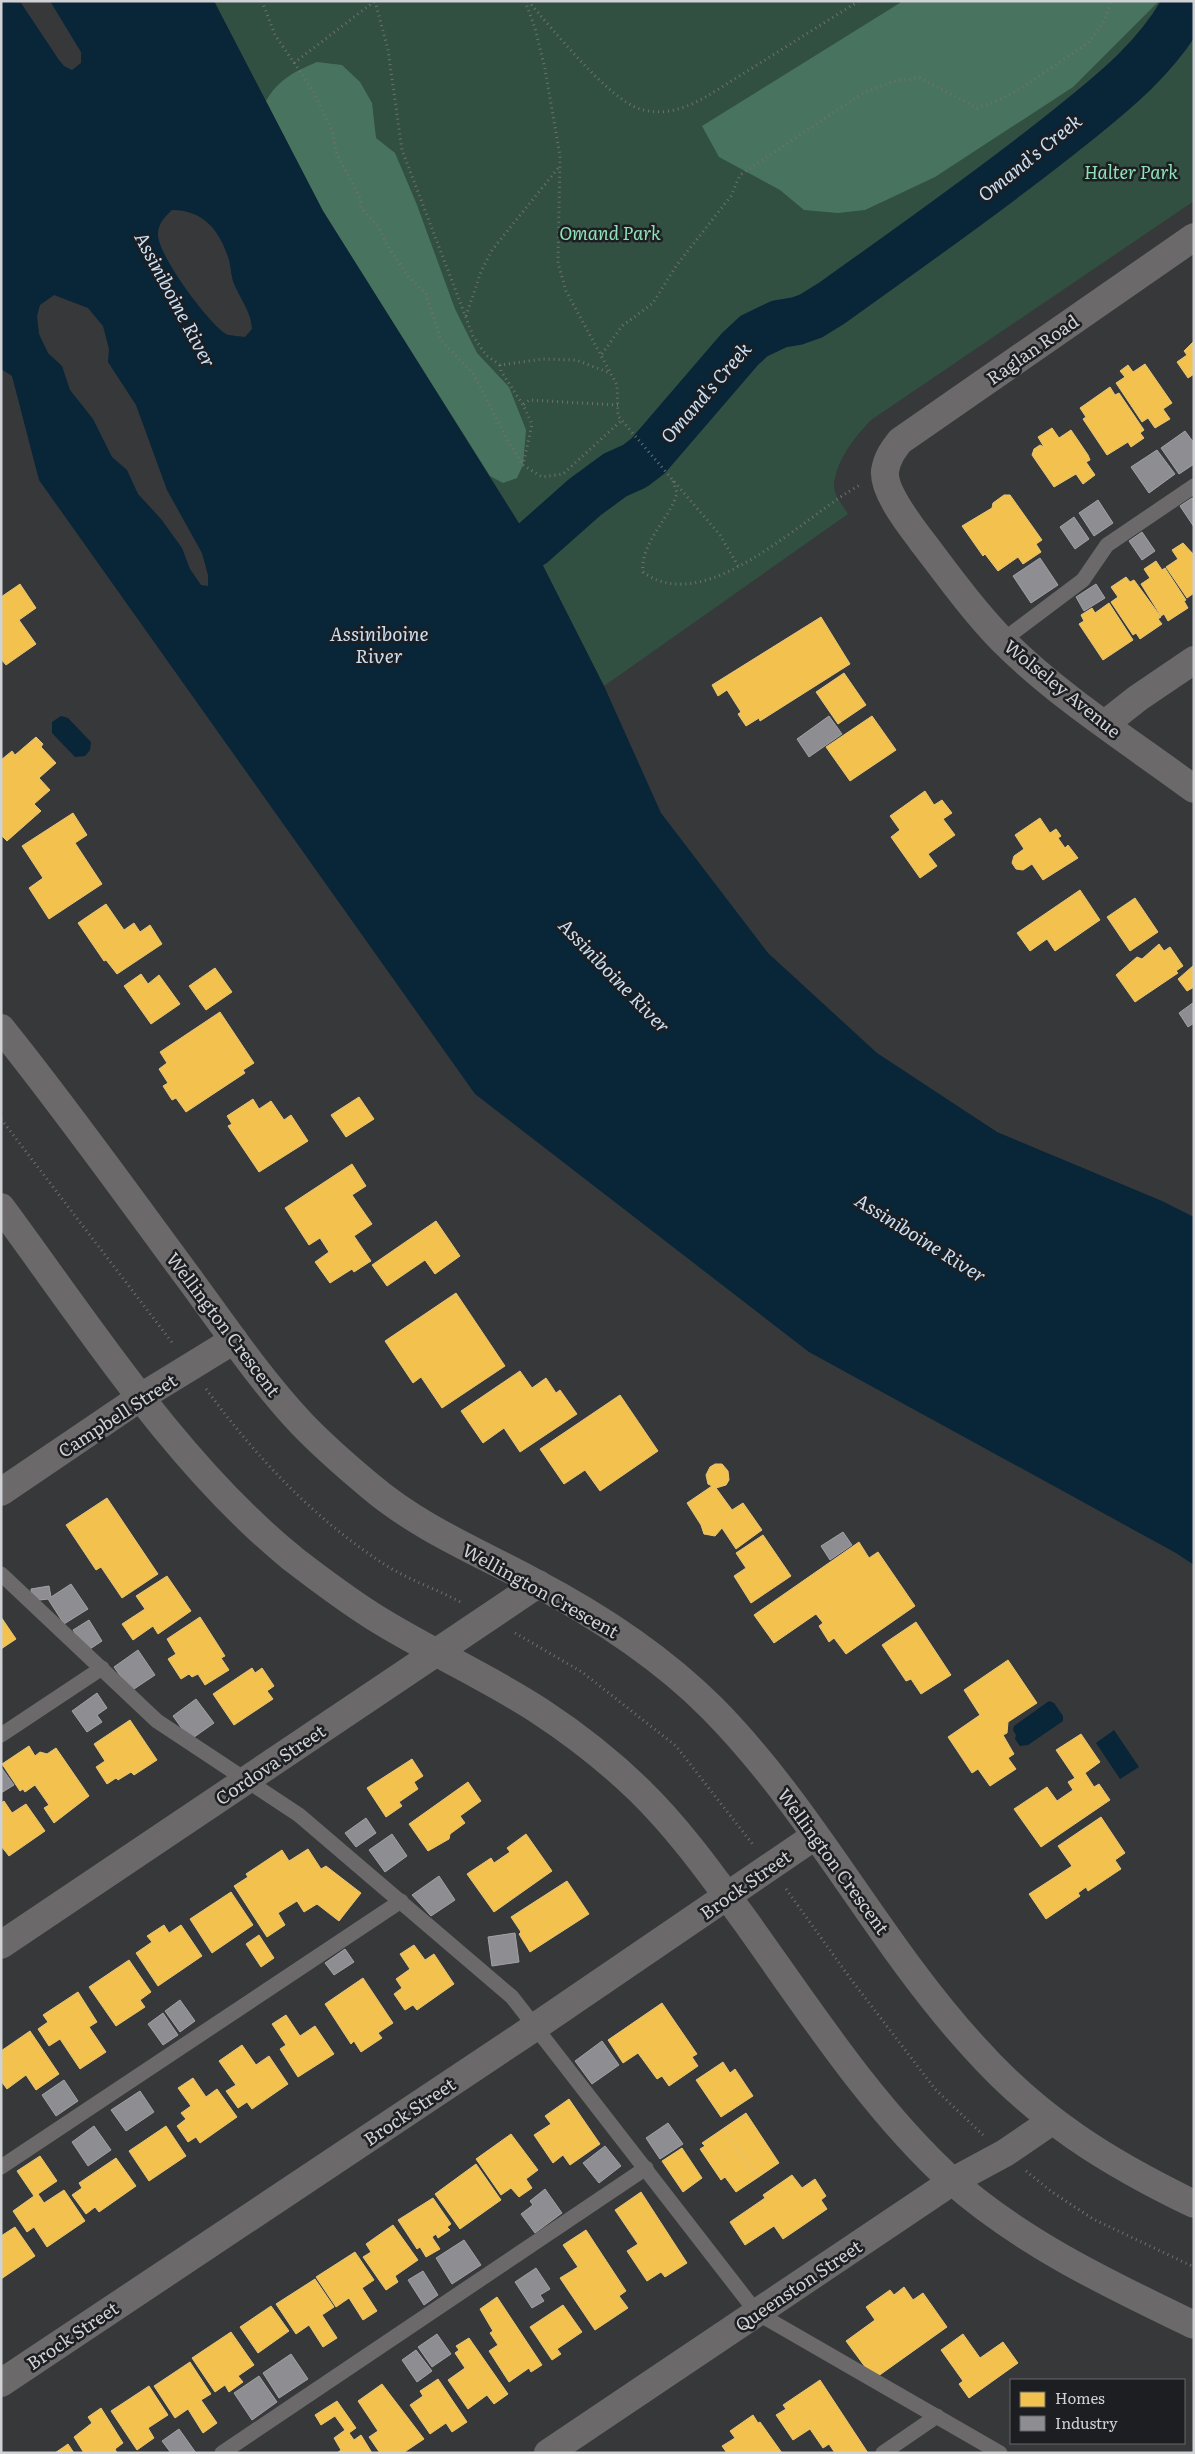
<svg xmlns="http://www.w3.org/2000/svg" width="1195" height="2454" viewBox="0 0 1195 2454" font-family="Literata,serif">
<rect width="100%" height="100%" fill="#36383a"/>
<!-- green -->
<path fill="#315042" d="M214 1H1175L1169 14 1125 62 1071 116 953 193 835 283 853 307C921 258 988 209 1054 156 1106 115 1168 74 1194 10V201L871 420C855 437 836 460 834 485 834 495 843 506 848 514L604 686 532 544 323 211Z"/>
<!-- forest -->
<g fill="#48745f">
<path d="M903 1H1159L1073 87 935 177 865 210 838 213 804 210 780 190 719 157 702 126Z"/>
<path d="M317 62 342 65 360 82 372 103 376 138 395 153 417 205 455 309 477 353 509 387 526 430 523 465 517 478 503 483 490 476 323 211 266 101C278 80 295 71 317 62Z"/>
</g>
<!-- water -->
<g fill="#092538" fill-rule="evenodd">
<path d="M1 1 21 3 59 60 64 66 72 70 81 63V52L50 1H214L323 211 532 544 604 686 661 813 768 953 877 1053 997 1132 1162 1201 1194 1217V1565L1176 1553 809 1352 475 1094 39 480 12 376 1 369ZM172 210C204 210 220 231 229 260 231 268 231 278 235 286 242 302 251 312 252 329L245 337C240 336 231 336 226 334 208 323 156 253 158 233 159 222 165 217 172 210ZM54 295 88 308 103 326 109 349 108 362 136 405 167 490 202 553 208 575V586L201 585 190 569 182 548 161 519 138 494 127 470 112 457 93 419 70 390 62 366 48 353 39 334 37 316 40 305Z"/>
<path d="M61 716 68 718 91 742 90 750 85 756 75 757 52 733V722Z"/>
<path d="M1049 1701 1054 1703 1063 1716V1721L1028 1745 1020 1746 1015 1739 1016 1735 1013 1730 1014 1726Z"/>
<path d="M1114 1730 1139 1767 1120 1779 1096 1743Z"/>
</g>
<!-- homes -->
<g fill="#f2c14e" stroke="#e8c677">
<path d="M1194 341V374L1188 378 1177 362 1187 355 1184 351Z"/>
<path d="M1145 364 1172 403 1163 409 1170 419 1155 428 1148 418 1142 422 1116 383 1125 377 1120 371 1128 365 1133 372Z"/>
<path d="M1110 387 1115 395 1119 393 1144 430 1140 433 1144 438 1131 447 1128 442 1107 455 1083 419 1086 417 1080 408Z"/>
<path d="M1052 428 1059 438 1071 430 1088 455 1090 460 1086 462 1095 475 1083 484 1076 474 1054 487 1032 455 1034 449 1040 445 1044 447 1038 437Z"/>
<path d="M1004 495H1010L1042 540 1036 544 1041 552 1023 564 1018 557 998 571 985 554 983 556 962 526 992 508 993 503Z"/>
<path d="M1183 543 1194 555V593L1187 598 1166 567 1178 559 1172 550Z"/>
<path d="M1156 561 1162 570 1165 568 1186 600 1184 601 1188 608 1168 621 1164 614 1161 616 1141 584 1150 578 1144 569Z"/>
<path d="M1126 577 1130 582 1134 580 1161 617 1158 619 1162 624 1140 639 1136 633 1133 635 1111 602 1118 597 1111 587Z"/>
<path d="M20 584 36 608 19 620 36 644 6 665 1 659V597Z"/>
<path d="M1109 603 1133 640 1103 660 1079 624 1084 621 1081 615 1092 608 1095 613Z"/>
<path d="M821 617 850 664 760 721 759 718 746 726 738 714 741 712 727 690 718 696 712 685Z"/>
<path d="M844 673 866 705 838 724 816 692Z"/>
<path d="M872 716 896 750 850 781 826 747Z"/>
<path d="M36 737 43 744 41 747 56 763 39 778 50 790 34 804 41 811 7 841 1 835V760L12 751 15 755Z"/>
<path d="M925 791 934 805 942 800 952 813 943 819 955 835 928 854 937 866 920 878 891 837 900 830 890 816Z"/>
<path d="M73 813 87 835 75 843 102 884 49 919 29 888 43 878 22 846Z"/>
<path d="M1040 818 1050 833 1056 829 1061 836 1058 838 1065 848 1068 845 1078 858 1043 880 1032 864 1023 870 1016 869 1012 863 1014 856 1024 849 1015 835Z"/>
<path d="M1080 890 1100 920 1055 951 1047 939 1030 951 1017 933Z"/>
<path d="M1135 898 1158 932 1130 951 1107 917Z"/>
<path d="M106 904 124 930 134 923 140 932 150 925 162 944 117 974 106 960 104 961 78 923Z"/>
<path d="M1159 944 1164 951 1170 947 1183 966 1176 971 1178 973 1135 1002 1116 975 1137 957 1142 959Z"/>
<path d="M1194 965V987L1187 991 1178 979Z"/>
<path d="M215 968 232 992 206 1010 189 986Z"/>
<path d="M141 974 148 984 159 975 180 1004 151 1024 124 986Z"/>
<path d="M220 1012 254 1063 243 1070 245 1073 186 1112 176 1098 172 1100 163 1086 168 1083 159 1069 167 1063 160 1052Z"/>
<path d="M359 1097 374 1119 346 1137 331 1115Z"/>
<path d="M253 1099 259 1109 271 1101 284 1120 291 1115 308 1141 259 1172 228 1126 232 1124 227 1116Z"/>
<path d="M352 1164 366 1186 352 1195 372 1224 354 1236 371 1261 354 1272 352 1269 330 1283 315 1262 329 1252 320 1238 309 1245 285 1208Z"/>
<path d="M436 1221 460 1256 435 1274 425 1260 387 1286 372 1265Z"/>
<path d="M456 1293 505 1366 442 1408 421 1377 413 1383 385 1341Z"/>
<path d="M520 1371 532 1388 546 1378 556 1393 560 1390 577 1414 520 1452 504 1428 483 1443 461 1411Z"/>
<path d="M620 1395 658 1451 600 1491 585 1470 564 1484 540 1449Z"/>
<path d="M715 1464H722L728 1471 729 1480 726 1485 716 1488 732 1510 743 1503 762 1530 736 1549 722 1528 715 1536 704 1534 701 1525 687 1503 712 1486 708 1484 706 1475 710 1467Z"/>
<path d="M107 1498 158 1574 122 1598 101 1567 96 1570 66 1525Z"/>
<path d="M763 1535 791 1576 751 1603 734 1576 746 1568 736 1553Z"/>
<path d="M859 1542 869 1558 878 1552 915 1606 846 1654 834 1638 829 1642 819 1626 823 1623 816 1614 774 1643 754 1615Z"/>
<path d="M167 1576 191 1611 158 1634 153 1626 133 1640 122 1624 145 1609 136 1596Z"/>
<path d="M1 1617 16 1639 1 1649Z"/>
<path d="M200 1617 225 1656 221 1658 229 1670 205 1685 198 1674 192 1677 189 1674 181 1679 168 1659 176 1654 167 1639Z"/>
<path d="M916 1622 951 1675 921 1694 911 1679 906 1681 882 1645Z"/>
<path d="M1008 1660 1037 1703 1008 1722 1007 1733 1003 1735 1014 1754 1008 1758 1016 1769 990 1786 978 1769 972 1773 948 1737 980 1715 964 1690Z"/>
<path d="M252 1668 255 1673 262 1668 274 1686 267 1691 273 1699 234 1725 213 1694Z"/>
<path d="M130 1720 157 1760 134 1775 131 1772 118 1780 116 1778 107 1784 96 1767 105 1761 94 1744Z"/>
<path d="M1081 1734 1100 1762 1085 1773 1094 1787 1099 1784 1110 1800 1041 1847 1014 1809 1047 1787 1057 1801 1073 1790 1068 1782 1075 1778 1056 1750Z"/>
<path d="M29 1746 35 1756 40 1752 47 1754 56 1748 89 1796 54 1823 44 1808 49 1805 35 1785 25 1792 23 1789 20 1791 2 1764Z"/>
<path d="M412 1759 423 1776 414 1782 418 1789 399 1802 402 1806 386 1817 367 1788Z"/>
<path d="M468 1782 481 1801 460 1816 465 1823 450 1834 449 1839 428 1851 409 1824Z"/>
<path d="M4 1801 12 1813 26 1804 45 1831 9 1856 1 1846V1803Z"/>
<path d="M1101 1817 1125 1853 1115 1860 1121 1869 1088 1891 1086 1887 1078 1893 1080 1896 1046 1919 1029 1894 1072 1866 1058 1846Z"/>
<path d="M526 1834 552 1871 494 1912 467 1874 491 1858 494 1863 510 1852 507 1848Z"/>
<path d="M308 1849 321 1869 326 1866 361 1893 339 1921 317 1904 304 1912 297 1901 278 1913 285 1925 267 1937 234 1886 248 1877 246 1874 282 1850 289 1861Z"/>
<path d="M567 1881 589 1914 530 1952 519 1934 521 1932 511 1917Z"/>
<path d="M231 1892 253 1925 212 1953 190 1919Z"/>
<path d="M164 1925 169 1933 181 1925 202 1956 158 1986 136 1953 152 1942 147 1936Z"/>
<path d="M259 1935 274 1958 261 1967 246 1944Z"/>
<path d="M414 1945 425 1960 434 1954 454 1984 417 2010 413 2005 405 2010 394 1994 402 1988 396 1979 410 1969 400 1954Z"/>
<path d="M129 1960 151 1992 140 2000 145 2007 116 2026 89 1987Z"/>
<path d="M363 1978 393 2023 378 2033 382 2038 361 2052 354 2041 351 2044 325 2004Z"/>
<path d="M78 1992 97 2022 89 2027 106 2052 80 2069 60 2039 49 2046 38 2029 48 2022 43 2015Z"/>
<path d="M662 2003 697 2054 692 2057 698 2066 669 2086 662 2076 657 2079 638 2053 623 2063 608 2040Z"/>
<path d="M286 2015 300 2036 315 2026 334 2054 298 2077 280 2049 286 2045 272 2024Z"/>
<path d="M30 2031 59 2074 36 2090 26 2075 7 2089 1 2081V2051Z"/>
<path d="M242 2045 256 2065 269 2056 288 2084 252 2109 247 2102 238 2108 226 2091 236 2085 219 2061Z"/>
<path d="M723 2062 730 2073 735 2069 753 2096 721 2117 696 2080Z"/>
<path d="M193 2078 206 2097 217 2089 237 2117 200 2143 196 2137 188 2142 177 2126 186 2119 181 2113 191 2106 178 2088Z"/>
<path d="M569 2099 600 2144 570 2165 563 2155 553 2163 534 2135 551 2124 545 2116Z"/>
<path d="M746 2113 779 2163 757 2178 724 2128Z"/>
<path d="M166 2126 186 2156 149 2181 129 2151Z"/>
<path d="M724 2128 757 2178 736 2192 725 2177 721 2180 700 2149 705 2146 702 2143Z"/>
<path d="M511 2134 538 2170 526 2179 532 2188 519 2197 511 2188 501 2195 476 2159Z"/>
<path d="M682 2148 702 2178 683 2192 662 2161Z"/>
<path d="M40 2156 57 2181 38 2194 44 2203 64 2190 85 2221 47 2247 34 2227 27 2232 13 2211 34 2196 17 2171Z"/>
<path d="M116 2158 136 2186 99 2212 95 2207 86 2214 72 2195 82 2188 79 2183Z"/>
<path d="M476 2164 501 2200 460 2229 435 2194Z"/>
<path d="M792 2175 802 2188 815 2179 826 2196 821 2200 827 2209 783 2239 774 2226 745 2245 730 2222 765 2198 763 2195Z"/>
<path d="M641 2192 687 2263 665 2277 661 2272 647 2281 627 2251 638 2244 615 2210Z"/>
<path d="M433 2198 451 2224 447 2227 450 2230 438 2238 436 2234 432 2237 440 2249 426 2257 420 2247 417 2249 398 2220Z"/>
<path d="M393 2225 418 2260 395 2276 398 2282 386 2290 363 2257 371 2252 366 2244Z"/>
<path d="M15 2227 35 2256 1 2279V2236Z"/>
<path d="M586 2230 626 2291 619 2296 628 2308 595 2330 560 2278 578 2267 563 2245Z"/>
<path d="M355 2252 374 2280 362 2288 377 2311 363 2320 349 2298 336 2307 316 2277Z"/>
<path d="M315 2279 334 2307 322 2315 337 2338 323 2347 309 2325 296 2334 276 2304Z"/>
<path d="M904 2287 913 2300 923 2293 947 2327 874 2379 846 2341 875 2320 866 2307 890 2290 894 2295Z"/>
<path d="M497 2297 542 2365 531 2372 529 2368 509 2382 489 2351 498 2345 490 2333 493 2331 480 2309Z"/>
<path d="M563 2305 582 2332 557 2349 561 2354 552 2360 530 2327Z"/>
<path d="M271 2306 289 2331 258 2353 240 2327Z"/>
<path d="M231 2332 254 2365 238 2376 243 2382 229 2392 225 2385 215 2392 192 2358Z"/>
<path d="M963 2334 980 2358 1003 2342 1018 2363 969 2398 959 2384 963 2381 941 2350Z"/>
<path d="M469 2338 508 2394 494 2404 487 2395 468 2409 448 2380 465 2368 455 2353 459 2350 456 2346Z"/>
<path d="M190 2362 211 2394 201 2400 217 2423 203 2433 188 2409 175 2418 154 2386Z"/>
<path d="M438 2379 467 2422 452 2432 446 2423 430 2434 410 2405 423 2396 420 2391Z"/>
<path d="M820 2380 868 2453H835L829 2444 823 2448 810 2429 793 2440 776 2415 786 2409 783 2405Z"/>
<path d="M382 2384 424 2439 403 2453H380L369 2437 378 2431 358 2401Z"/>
<path d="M149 2386 168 2415 148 2428 154 2438 137 2450 111 2411Z"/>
<path d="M337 2401 356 2428 349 2433 354 2440 361 2435 372 2453H337L341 2450 334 2438 345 2430 335 2416 321 2425 315 2415Z"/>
<path d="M101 2408 123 2443 115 2449 117 2453H84L74 2437 92 2423 88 2417Z"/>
<path d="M753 2415 758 2423 760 2422 782 2453H727L722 2446 735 2438 730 2431Z"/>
<path d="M68 2444 74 2453H55Z"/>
</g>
<!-- industry -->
<g fill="#8d8d92" stroke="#a1a2a6">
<path d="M1185 431 1194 443V464L1179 474 1161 448Z"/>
<path d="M1157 450 1175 474 1149 493 1131 467Z"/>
<path d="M1192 498 1194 500V527L1180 506Z"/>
<path d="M1098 500 1113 523 1094 536 1079 513Z"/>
<path d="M1074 517 1089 539 1075 549 1060 527Z"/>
<path d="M1142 532 1155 551 1142 560 1129 541Z"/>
<path d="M1040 558 1058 585 1031 603 1013 576Z"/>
<path d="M1096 584 1105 598 1084 611 1076 597Z"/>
<path d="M829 716 842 734 809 757 797 739Z"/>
<path d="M1194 1002V1023L1188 1027 1179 1013Z"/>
<path d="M843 1532 852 1545 830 1560 821 1546Z"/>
<path d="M71 1584 88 1609 64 1624 48 1599 32 1601 31 1589 49 1586 51 1597Z"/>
<path d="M89 1620 102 1641 87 1651 73 1630Z"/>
<path d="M138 1650 155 1675 131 1691 114 1667Z"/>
<path d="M97 1693 107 1708 97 1715 102 1722 87 1732 72 1711Z"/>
<path d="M196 1699 214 1723 190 1740 173 1716Z"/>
<path d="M1 1767 14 1785 1 1793Z"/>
<path d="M366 1818 376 1833 356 1847 345 1833Z"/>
<path d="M392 1834 407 1856 385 1872 369 1850Z"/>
<path d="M439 1876 455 1900 431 1916 412 1895Z"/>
<path d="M515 1933 519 1962 492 1966 488 1937Z"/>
<path d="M345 1949 354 1962 334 1975 325 1963Z"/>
<path d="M180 2000 195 2021 180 2032 165 2011Z"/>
<path d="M163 2013 178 2035 163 2045 148 2024Z"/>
<path d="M602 2041 619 2065 592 2084 575 2061Z"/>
<path d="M64 2080 78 2101 56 2116 42 2095Z"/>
<path d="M140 2091 154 2112 126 2131 111 2110Z"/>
<path d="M668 2123 683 2144 660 2159 646 2138Z"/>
<path d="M94 2126 111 2150 88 2166 72 2142Z"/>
<path d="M605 2146 621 2166 599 2183 583 2163Z"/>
<path d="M545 2189 562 2213 535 2233 521 2214 533 2205 530 2201Z"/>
<path d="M464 2240 481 2265 452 2284 436 2258Z"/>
<path d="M536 2268 550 2289 540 2295 544 2301 532 2308 515 2282Z"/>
<path d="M423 2271 438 2295 424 2305 408 2280Z"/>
<path d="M437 2334 451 2354 432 2367 418 2347Z"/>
<path d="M416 2350 432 2371 417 2382 402 2360Z"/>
<path d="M291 2354 308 2379 279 2398 263 2373Z"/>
<path d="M259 2376 277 2402 252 2420 234 2393Z"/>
<path d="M179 2429 196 2453H171L162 2441Z"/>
</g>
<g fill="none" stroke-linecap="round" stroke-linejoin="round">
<!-- river -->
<path stroke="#092538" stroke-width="48" d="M476 579 532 544 585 497 615 475 635 466 648 456 740 349 754 336 779 324 797 321 811 316 832 303C907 249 983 196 1055 139 1105 99 1159 59 1188 1"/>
<!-- path -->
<g stroke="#707070" stroke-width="3" stroke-dasharray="1 4" stroke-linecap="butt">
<path d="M262 1 275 35 312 89 331 128 337 154 360 198 361 208 378 226 390 250 409 277 426 294 441 340 474 375 507 439 523 465"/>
<path d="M375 1 388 50 402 150 473 336 486 355 500 365 543 359 576 360 610 373"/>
<path d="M525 1 535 28 545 69 560 156 558 263 566 291 617 385 618 416 720 535 738 566"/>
<path d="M528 1C552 28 608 99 640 109 665 117 689 107 709 95L859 1"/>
<path d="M294 63 375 1"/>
<path d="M466 316 481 272 492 250 559 167"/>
<path d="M602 354 622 326 653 303 676 266 731 196 740 175 863 93 894 81 920 78 977 108 999 100 1020 89 1088 43 1103 24 1111 1"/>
<path d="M500 365 501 371 523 405"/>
<path d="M618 405 529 400 523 405 532 424 523 465 542 477 563 474 621 421"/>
<path d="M673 481 677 493 674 502C664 523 640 547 643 572 706 620 807 513 860 485"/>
<path d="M1 1119 174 1345"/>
<path d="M206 1389C256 1457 315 1520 387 1566 411 1581 437 1589 462 1603"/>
<path d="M515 1633 582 1672 676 1746 754 1846"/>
<path d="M786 1889 850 1978 935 2089 983 2135"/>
<path d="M1026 2171 1052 2192 1093 2219 1194 2267"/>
</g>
<!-- lane -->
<g stroke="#6b696a" stroke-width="15">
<path d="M1003 640 1083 580 1107 545 1194 486"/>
<path d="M1 1574 157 1721 299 1815 512 1997 757 2313 1000 2453"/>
<path d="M1 1735 102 1668"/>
<path d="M1 2167 401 1901"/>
<path d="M222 2453 646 2168"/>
<path d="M883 2453 937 2416"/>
</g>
<!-- street -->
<g stroke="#6b696a" stroke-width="28">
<path d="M1194 237 900 441C893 450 887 458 885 471 883 491 909 524 921 540 947 574 972 609 1002 640 1059 697 1129 741 1194 789"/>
<path d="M1105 724 1138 698 1194 660"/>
<path d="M1 1028C67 1110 128 1196 191 1281 226 1329 260 1379 301 1423 322 1445 346 1466 370 1486 418 1527 476 1551 532 1581 597 1615 660 1656 712 1708 813 1810 877 1941 973 2046 1038 2119 1107 2162 1194 2204"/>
<path d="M1 1207C89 1326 177 1465 293 1559 319 1579 347 1600 374 1617 428 1651 488 1677 541 1712 576 1735 609 1761 639 1790 679 1829 711 1874 744 1919 807 2007 871 2107 951 2180 1022 2243 1109 2284 1194 2325"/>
<path d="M1 1492 141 1397 234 1340"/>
<path d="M1 1945 538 1584"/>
<path d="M1 2383 535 2027 815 1836"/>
<path d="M548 2453 953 2181 1005 2153 1052 2121"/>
</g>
</g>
<g text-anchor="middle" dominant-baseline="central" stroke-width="5" stroke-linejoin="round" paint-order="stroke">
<!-- park labels -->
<g font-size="18" font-style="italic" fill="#90e0b9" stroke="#1d1e21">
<text x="1131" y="171">Halter Park</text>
<text x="610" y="232">Omand Park</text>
</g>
<!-- street labels -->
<g font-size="18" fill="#d0d2d6" stroke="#1d1e21">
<text transform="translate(1032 349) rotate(-35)">Raglan Road</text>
<text transform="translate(1063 688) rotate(39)">Wolseley Avenue</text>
<text transform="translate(224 1324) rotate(53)">Wellington Crescent</text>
<text transform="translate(117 1415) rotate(-33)">Campbell Street</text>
<text transform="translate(541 1590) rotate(29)">Wellington Crescent</text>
<text transform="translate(270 1764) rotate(-34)">Cordova Street</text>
<text transform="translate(834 1861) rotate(54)">Wellington Crescent</text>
<text transform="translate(745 1884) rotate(-35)">Brock Street</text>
<text transform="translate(409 2111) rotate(-34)">Brock Street</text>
<text transform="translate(798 2285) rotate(-34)">Queenston Street</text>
<text transform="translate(72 2335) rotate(-34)">Brock Street</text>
</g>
<!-- water labels -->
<g font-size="19" font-style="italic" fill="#c8e0f5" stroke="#1d1e21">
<text transform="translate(1029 157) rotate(-39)">Omand's Creek</text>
<text transform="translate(176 299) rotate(62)">Assiniboine River</text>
<text transform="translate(705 392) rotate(-49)">Omand's Creek</text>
<text x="379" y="633">Assiniboine<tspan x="379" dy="22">River</tspan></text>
<text transform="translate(615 975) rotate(46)">Assiniboine River</text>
<text transform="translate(921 1237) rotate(32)">Assiniboine River</text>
</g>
</g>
<!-- border -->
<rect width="1195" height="2454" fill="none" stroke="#d0d2d6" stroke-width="5"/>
<!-- legend -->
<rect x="1010" y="2379" width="175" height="65" fill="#1d1e21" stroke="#656669"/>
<rect x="1020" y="2392" width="25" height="15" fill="#f2c14e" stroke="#656669"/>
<text x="1055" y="2404" font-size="15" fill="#d0d2d6">Homes</text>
<rect x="1020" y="2416" width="25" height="15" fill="#8d8d92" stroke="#656669"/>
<text x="1055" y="2429" font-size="15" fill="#d0d2d6">Industry</text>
</svg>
